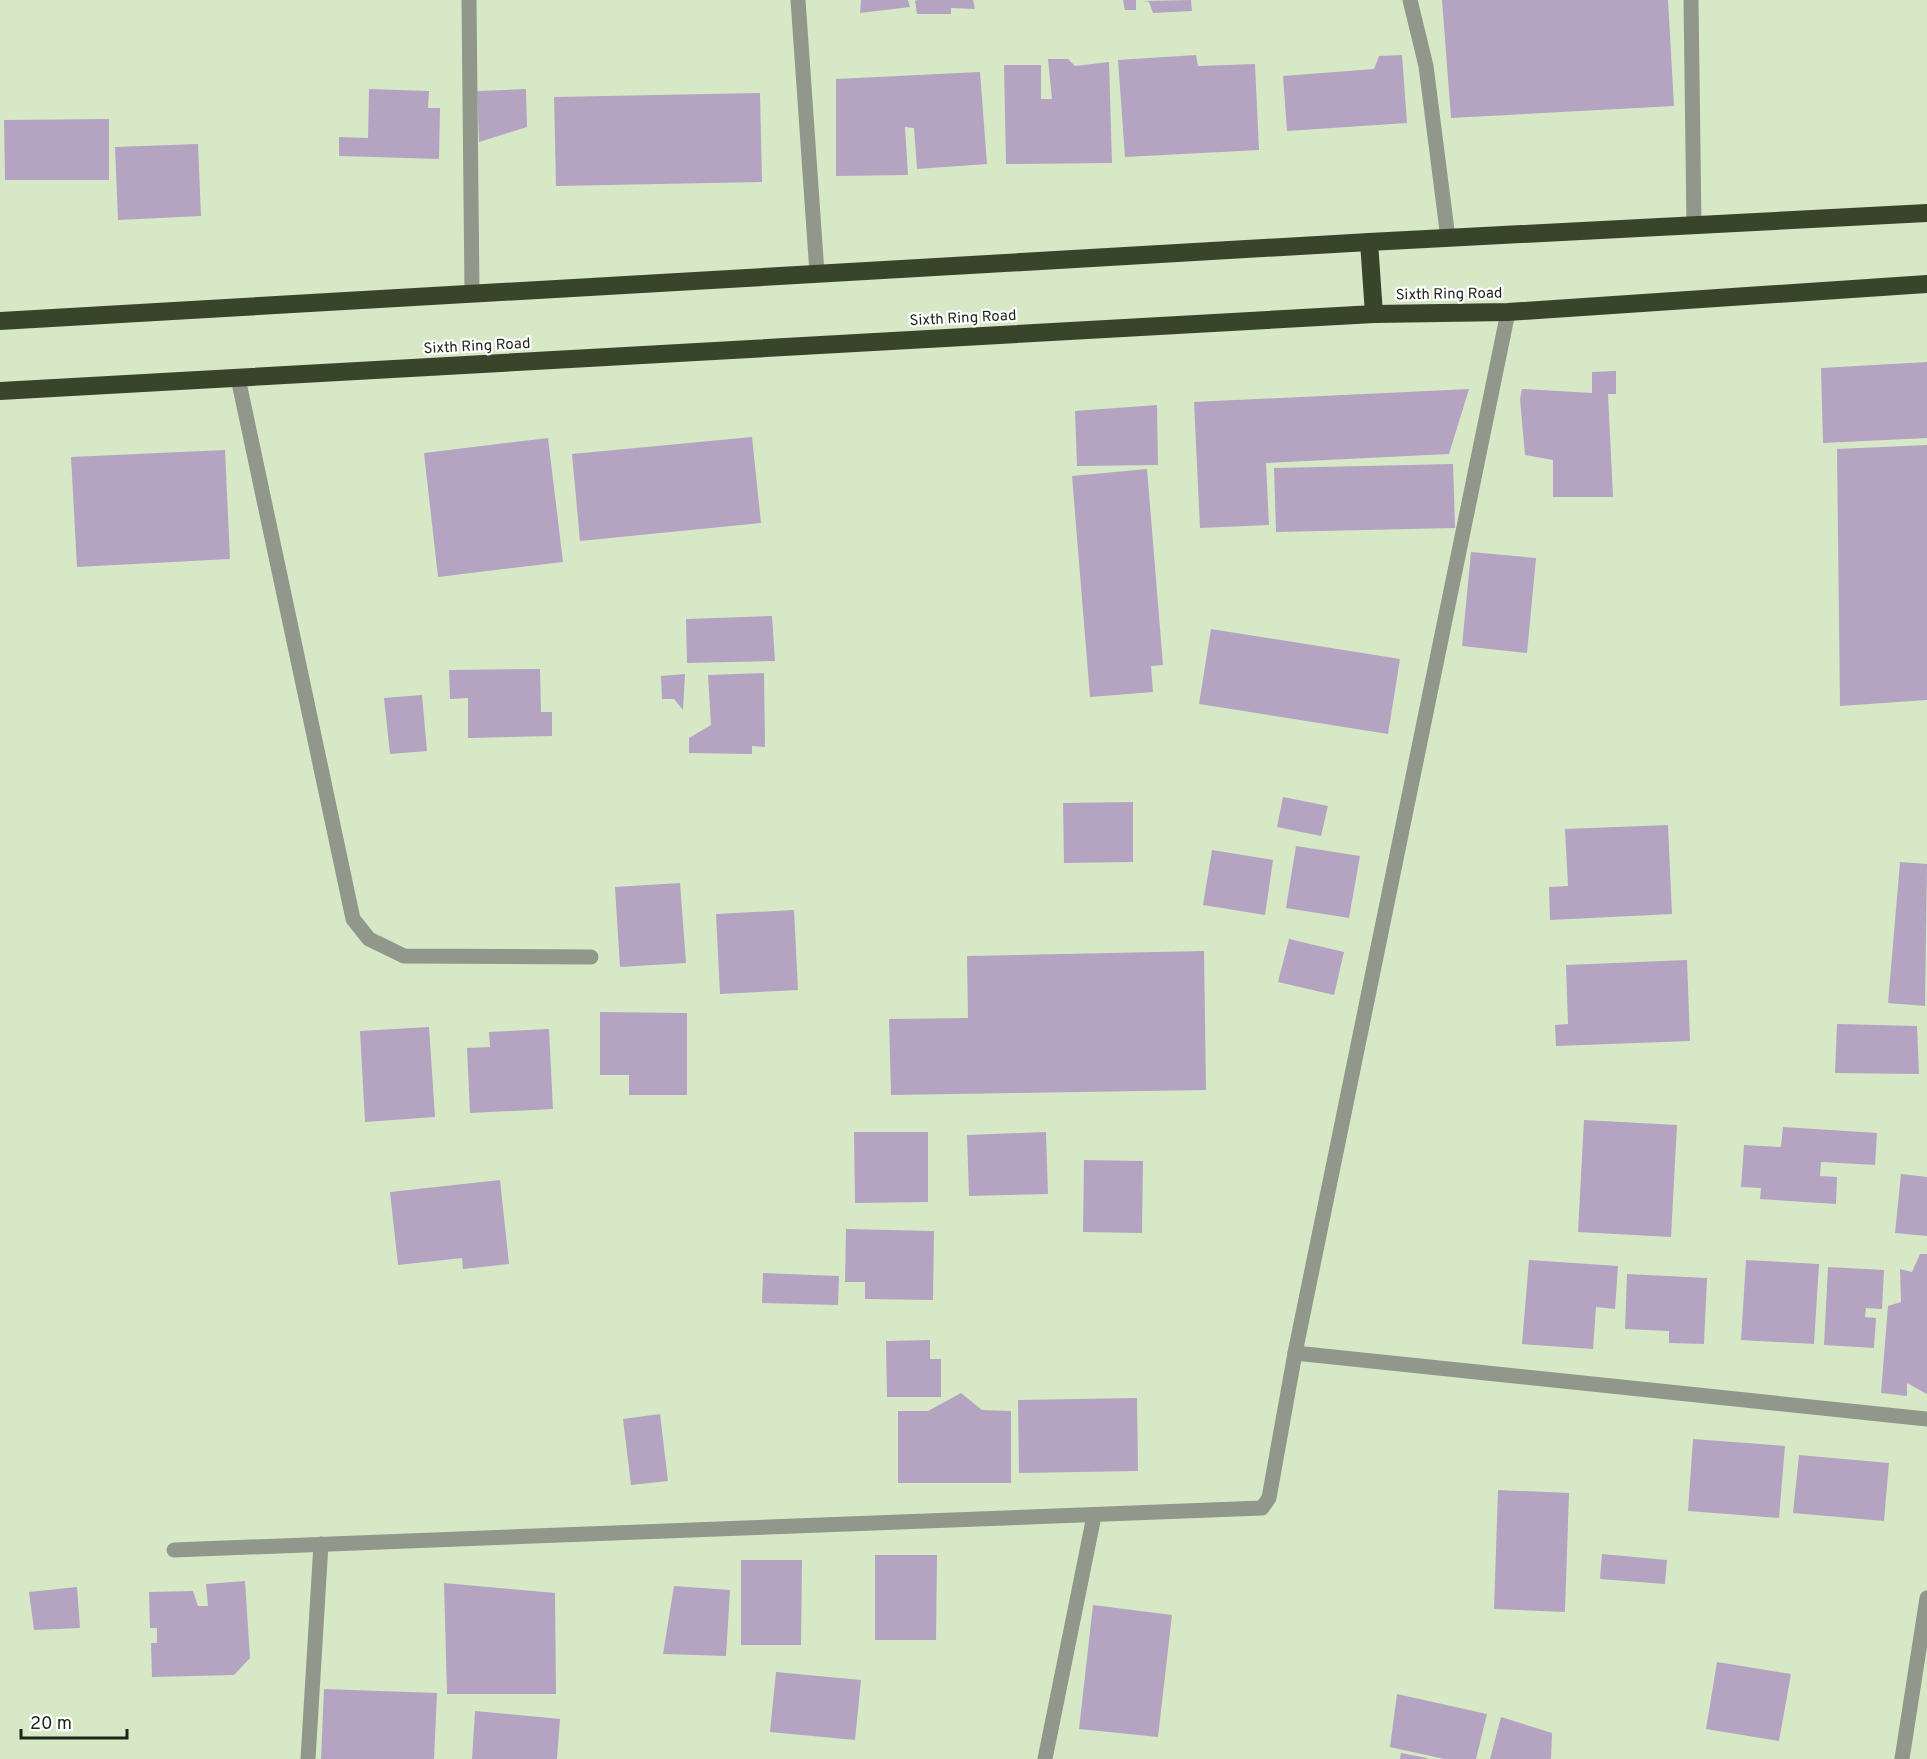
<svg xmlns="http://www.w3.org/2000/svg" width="1927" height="1759" viewBox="0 0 1927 1759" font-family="Overpass,sans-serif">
<rect width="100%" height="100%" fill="#d7e8c7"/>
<!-- building -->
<g fill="#b4a4c2">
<path d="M861 0H908L910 7 860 13Z"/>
<path d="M917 0H973L975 9 951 8V14H917L915 1Z"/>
<path d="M1123 0H1136V10H1125Z"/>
<path d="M1191 0 1192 11 1153 13 1149 2 1144 1Z"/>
<path d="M1442 0H1668L1674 106 1451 118Z"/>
<path d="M1196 55 1198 66 1255 64 1259 150 1125 157 1118 60Z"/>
<path d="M1402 55 1407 123 1287 131 1283 76 1374 69 1379 56Z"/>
<path d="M1048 59H1068L1075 66 1109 62 1112 163 1006 164 1004 65H1041V99H1052Z"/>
<path d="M980 72 987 164 917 169 914 128 905 127 908 175 836 176V79Z"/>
<path d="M369 89 429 91 428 108H440L439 159 339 156V137L368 138Z"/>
<path d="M526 89 527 127 479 142 477 91Z"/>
<path d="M760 93 762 182 556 186 554 97Z"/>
<path d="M109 119V180H5L4 120Z"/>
<path d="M198 144 201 216 118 220 115 147Z"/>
<path d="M1927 362V438L1823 443 1821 368Z"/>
<path d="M1616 371V394H1608L1613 497H1553V460L1525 455 1520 399 1522 389 1592 393V372Z"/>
<path d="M1469 389 1449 454 1266 463 1269 525 1200 528 1194 402Z"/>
<path d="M1157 405 1158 465 1077 466 1075 411Z"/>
<path d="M752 437 761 523 580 541 572 454Z"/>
<path d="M548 438 563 562 438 577 424 453Z"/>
<path d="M1927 445V700L1840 706 1837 449Z"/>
<path d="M225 450 230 559 77 567 71 457Z"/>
<path d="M1453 464 1455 528 1276 532 1274 468Z"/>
<path d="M1147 469 1163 665 1151 666 1153 692 1090 697 1072 476Z"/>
<path d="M1471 552 1536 558 1527 653 1462 646Z"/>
<path d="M772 616 775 661 687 663 686 619Z"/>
<path d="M1211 629 1400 659 1388 734 1199 704Z"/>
<path d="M540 669 541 712H552V736L468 738V698L450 699 449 670Z"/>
<path d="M764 673 765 747 752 746V754L689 753V738L711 725 708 675Z"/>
<path d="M685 674 683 710 674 699H662L661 676Z"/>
<path d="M422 695 427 751 390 754 384 698Z"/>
<path d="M1283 797 1328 806 1321 836 1277 827Z"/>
<path d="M1133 802V862L1064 863 1063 803Z"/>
<path d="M1668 825 1672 914 1550 920 1549 887 1568 886 1565 829Z"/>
<path d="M1296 846 1360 856 1349 918 1286 908Z"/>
<path d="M1212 850 1273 860 1265 915 1203 905Z"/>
<path d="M1900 862 1927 864 1925 1006 1888 1003Z"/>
<path d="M680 883 686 963 620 967 615 887Z"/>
<path d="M794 910 798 990 720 994 716 914Z"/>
<path d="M1289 939 1344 952 1334 995 1278 982Z"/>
<path d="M1204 951 1206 1090 891 1095 889 1019 968 1018 967 956Z"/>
<path d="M1687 960 1690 1041 1556 1046 1555 1025 1568 1024 1566 965Z"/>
<path d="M600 1012 687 1013V1095H629V1075H600Z"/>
<path d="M1837 1024 1917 1026 1919 1074 1835 1073Z"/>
<path d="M429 1027 435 1117 365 1122 360 1031Z"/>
<path d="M549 1029 553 1109 470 1113 467 1048 490 1047 489 1032Z"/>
<path d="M1584 1120 1677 1125 1671 1237 1578 1232Z"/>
<path d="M1783 1127 1877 1133 1875 1165 1821 1162 1820 1176 1837 1177 1836 1204 1760 1199 1761 1188 1741 1187 1744 1145 1781 1147Z"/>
<path d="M854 1132H928V1202L855 1203Z"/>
<path d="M1046 1132 1048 1194 969 1196 967 1135Z"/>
<path d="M1084 1160 1143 1161 1142 1233 1083 1232Z"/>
<path d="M1901 1174 1927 1177V1236L1895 1233Z"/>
<path d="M500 1180 509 1264 463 1269 462 1258 398 1265 390 1192Z"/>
<path d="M846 1229 934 1231 933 1300 865 1299V1282H845Z"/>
<path d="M1920 1254H1927V1394L1907 1383V1396L1881 1393 1888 1306 1901 1302 1900 1269 1912 1272Z"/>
<path d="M1529 1260 1618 1266 1615 1309 1596 1307 1593 1349 1522 1344Z"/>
<path d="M1746 1260 1819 1264 1814 1344 1741 1340Z"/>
<path d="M1828 1267 1884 1270 1882 1309 1866 1308 1865 1317 1876 1318 1874 1348 1824 1345Z"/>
<path d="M763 1273 839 1276 838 1305 762 1303Z"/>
<path d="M1627 1274 1707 1278 1704 1344 1669 1343V1331L1625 1329Z"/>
<path d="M930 1340V1359H941V1397H887L886 1341Z"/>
<path d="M961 1393 982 1410 1011 1411V1483H898V1411H928Z"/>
<path d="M1137 1398 1138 1471 1019 1473 1018 1400Z"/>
<path d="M660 1414 668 1481 631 1485 623 1419Z"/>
<path d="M1693 1439 1785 1446 1779 1518 1688 1511Z"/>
<path d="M1799 1455 1889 1463 1884 1521 1793 1513Z"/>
<path d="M1498 1490 1569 1493 1565 1612 1494 1609Z"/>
<path d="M1602 1554 1667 1560 1665 1584 1600 1579Z"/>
<path d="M875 1555H937L936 1640H875Z"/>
<path d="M741 1560H802L801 1645H741Z"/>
<path d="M245 1581 250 1658 234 1675 152 1677 151 1643H157V1628H150L149 1592 193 1591 198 1606H208L206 1584Z"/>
<path d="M444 1583 555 1593 556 1694H447Z"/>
<path d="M674 1586 730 1590 726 1656 663 1654Z"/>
<path d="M77 1587 80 1628 34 1630 29 1592Z"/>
<path d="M1093 1605 1172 1615 1158 1737 1079 1729Z"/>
<path d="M1717 1662 1791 1674 1779 1741 1706 1729Z"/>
<path d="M776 1672 861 1680 855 1740 770 1732Z"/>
<path d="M324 1689 437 1693 434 1759H321Z"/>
<path d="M1397 1694 1487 1714 1476 1759H1444L1390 1747Z"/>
<path d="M475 1711 560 1719 557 1759H472Z"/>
<path d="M1501 1717 1552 1733 1551 1759H1490Z"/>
<path d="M1401 1753 1427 1758V1759H1400Z"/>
</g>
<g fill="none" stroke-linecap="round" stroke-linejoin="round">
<!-- minor -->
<g stroke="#91978a" stroke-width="15">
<path d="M469 0 472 293"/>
<path d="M798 0 817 273"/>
<path d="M1410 0 1426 66 1448 238"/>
<path d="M1691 0 1694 225"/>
<path d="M238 378 353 919 369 939 404 956 591 957"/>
<path d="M1295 1353 1927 1419"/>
<path d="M174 1550 1262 1508 1269 1498 1295 1353 1508 312"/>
<path d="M308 1759 321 1544"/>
<path d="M1045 1759 1094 1516"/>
<path d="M1902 1759 1927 1598"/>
</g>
<!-- highway -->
<g stroke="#39452b" stroke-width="18">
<path d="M1369 242 1374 314"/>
<path d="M0 321 1369 242 1927 213"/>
<path d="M0 391 1374 314 1508 312 1927 284"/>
</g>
</g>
<g text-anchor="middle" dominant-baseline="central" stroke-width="4.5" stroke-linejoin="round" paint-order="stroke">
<!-- street labels -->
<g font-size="15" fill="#1e2418" stroke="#fff">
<text transform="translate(1449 295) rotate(-1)">Sixth Ring Road</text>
<text transform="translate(963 319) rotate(-3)">Sixth Ring Road</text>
<text transform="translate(477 347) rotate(-3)">Sixth Ring Road</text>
</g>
</g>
<!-- scale -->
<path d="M21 1729v9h106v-9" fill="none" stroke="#1e2418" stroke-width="3"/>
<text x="30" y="1729" font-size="18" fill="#1e2418" stroke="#ffffff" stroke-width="4.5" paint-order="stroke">20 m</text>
</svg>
